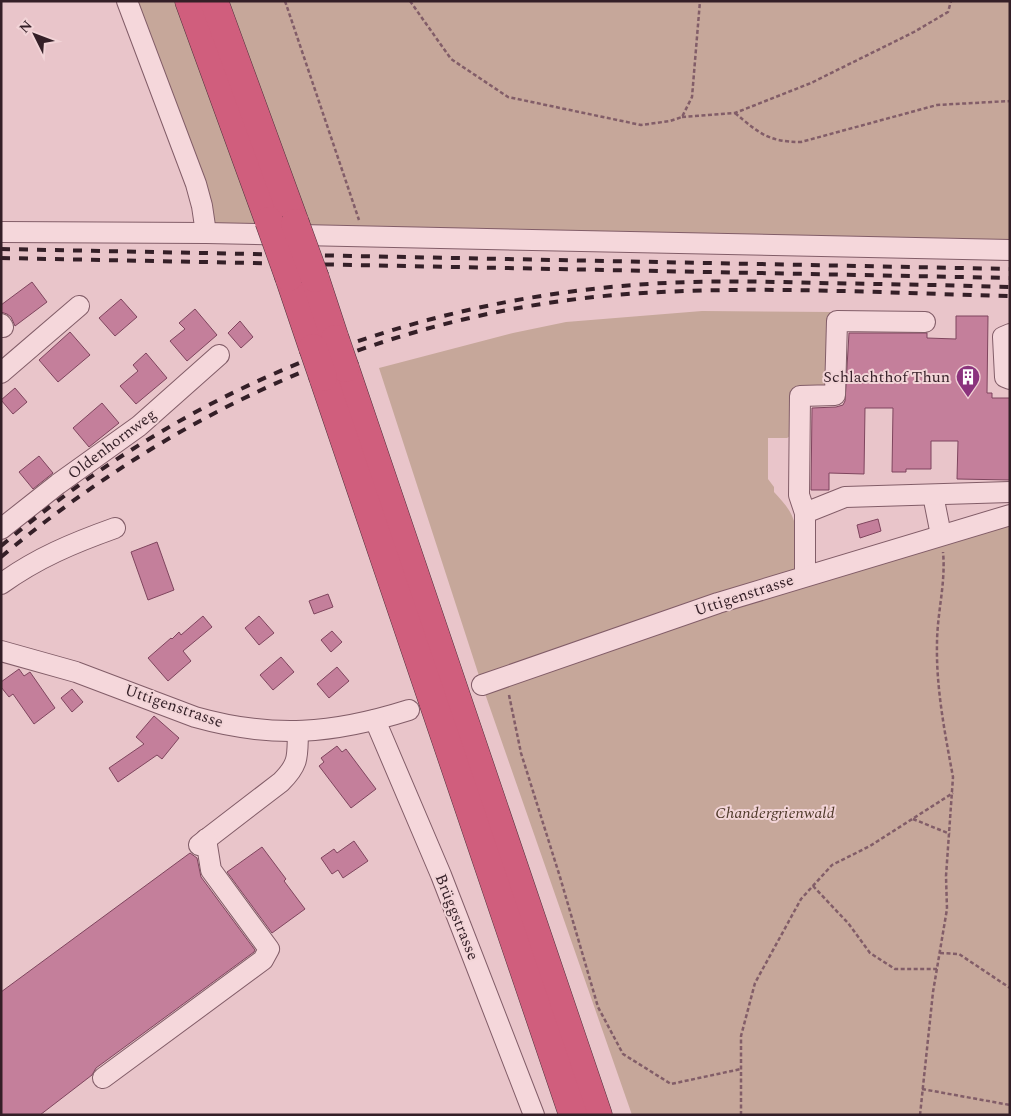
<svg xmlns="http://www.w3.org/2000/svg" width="1011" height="1116" viewBox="0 0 1011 1116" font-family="Spectral,serif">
<rect width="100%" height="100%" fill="#e9c5ca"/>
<!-- green -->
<g fill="#c6a79a">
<path d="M127 1H1010V250L206 233Z"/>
<path d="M702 311 831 312 829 381 823 387H795V429L792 435 787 438H768V479L774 487V492C784 503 791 510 795 524L799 578 1010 515V1115H632L482 685 379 368 513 333 566 322Z"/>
</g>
<!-- building -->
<g fill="#c47f9b" stroke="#7f455e">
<path d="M32 282 47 302 15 326 11 317 7 314 1 312V305Z"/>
<path d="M121 299 137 317 115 336 99 318Z"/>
<path d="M195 309 217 335 187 361 170 341 185 329 179 323Z"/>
<path d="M956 316H988L987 393H992V398H1010V480L957 479 958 441H931V469H906V472H892L893 408H865L864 474 829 473V490H811L812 408 836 407 843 405 845 401 849 333H927V338L956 339Z"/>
<path d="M240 321 253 337 241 348 228 333Z"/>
<path d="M70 332 90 355 58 382 39 360Z"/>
<path d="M146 353 167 378 136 404 120 386 138 371 133 365Z"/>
<path d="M15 388 27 402 13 414 1 400Z"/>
<path d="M102 403 119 423 89 447 73 428Z"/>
<path d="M39 456 53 473 33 489 19 472Z"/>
<path d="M878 519 881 531 860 538 857 525Z"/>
<path d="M157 542 174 590 148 600 131 552Z"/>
<path d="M328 594 333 607 314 614 309 601Z"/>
<path d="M203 616 212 627 183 651 191 661 168 681 148 658 171 638 172 639 179 632 181 635Z"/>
<path d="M259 616 274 633 259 645 245 628Z"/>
<path d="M332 631 342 642 331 652 321 640Z"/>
<path d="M281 657 294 672 273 690 260 675Z"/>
<path d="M337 667 349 681 329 698 317 684Z"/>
<path d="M19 669 24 676 30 672 55 708 34 724 13 694 9 697 1 687V682Z"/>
<path d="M72 689 83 702 72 712 61 698Z"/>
<path d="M154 716 179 738 162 759 157 755 118 782 109 768 144 744 136 737Z"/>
<path d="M337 746 342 752 346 749 376 789 351 808 319 766 324 762 321 758Z"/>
<path d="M354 841 368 861 343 878 338 870 332 874 321 858 334 849 337 853Z"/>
<path d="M262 847 286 879 284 881 305 909 272 933 227 872Z"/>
<path d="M190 853 197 858 201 877 255 950 254 952 96 1068 92 1075 40 1115H1V992Z"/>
</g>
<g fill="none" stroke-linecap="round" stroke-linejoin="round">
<defs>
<g id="minor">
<path d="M127 1 196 184 202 206 206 233"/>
<path d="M1 232 206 233 1010 250"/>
<path d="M1 324 3 327"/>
<path d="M1010 334 1003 337 1005 377 1010 379"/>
<path d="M1 373 79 306"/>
<path d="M933 495 941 535"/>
<path d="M805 513 845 497 1010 492"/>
<path d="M1 529 58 484 139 426 219 355"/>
<path d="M805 576V513L799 495 800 396 835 395 837 321 925 322"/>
<path d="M1 584C37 558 73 543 115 528"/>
<path d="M1 651 76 672 195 717C273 739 333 734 409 710"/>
<path d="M482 685 718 603 1010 515"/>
<path d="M375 720 441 875 534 1115"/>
<path d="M199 845 281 782C300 763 297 756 298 732"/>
<path d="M103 1078 263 960 269 949 211 870 206 839"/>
</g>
<g id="highway">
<path d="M189 1 269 221"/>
<path d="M214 1 295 223"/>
<path d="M289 277 313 348"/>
<path d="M315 278 335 339"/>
<path d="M345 368 598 1115"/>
<path d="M323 377 573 1115"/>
</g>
</defs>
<!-- minor casing -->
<use href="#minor" stroke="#825d68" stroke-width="22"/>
<!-- highway casing -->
<use href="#highway" stroke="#51313c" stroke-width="29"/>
<!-- path -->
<g stroke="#825d68" stroke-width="2.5" stroke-dasharray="4 2.5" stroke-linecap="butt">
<path d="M285 1 359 220"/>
<path d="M410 1 451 59 508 97 641 125 670 121 682 117 692 97 700 1"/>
<path d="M735 113C759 133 768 142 801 142L937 105 1010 101"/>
<path d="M682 117 735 113 811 83 914 32 948 12 951 1"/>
<path d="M509 695 521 753 560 877 598 1007 623 1054 671 1084 741 1069"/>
<path d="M913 819 950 834"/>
<path d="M813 886 848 923 870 953 895 969H937"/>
<path d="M940 953 959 954 1010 988"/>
<path d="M922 1089 1010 1105"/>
<path d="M741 1115V1036L755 983 801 899 832 865 870 846 953 793"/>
<path d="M920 1115 933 992 947 909 946 876 953 777C945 734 936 688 937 644 937 613 946 583 943 552"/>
</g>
<!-- minor -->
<use href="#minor" stroke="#f5d7db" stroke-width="20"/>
<!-- highway -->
<use href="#highway" stroke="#d05e7d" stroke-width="28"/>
<!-- rail -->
<g stroke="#341f27" stroke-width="4" stroke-dasharray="9 9" stroke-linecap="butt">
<path d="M1 249 1010 269"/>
<path d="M1 258 1010 278"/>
<path d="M1 546C51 504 103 466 159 433 299 349 460 300 622 286 686 280 751 281 816 283 880 284 945 285 1010 287"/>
<path d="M1 557C182 406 391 312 627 294 754 285 883 293 1010 296"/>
</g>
<defs>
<g id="highway-bridge">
<path d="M269 221 289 277"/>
<path d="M295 223 315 278"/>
<path d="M335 339 345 368"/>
<path d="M313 348 323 377"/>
</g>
</defs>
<!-- highway-bridge casing -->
<use href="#highway-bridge" stroke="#51313c" stroke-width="29" stroke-linecap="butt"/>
<!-- highway-bridge -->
<use href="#highway-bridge" stroke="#d05e7d" stroke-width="28"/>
</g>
<!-- icons -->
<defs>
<symbol id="building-pin" viewBox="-11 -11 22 30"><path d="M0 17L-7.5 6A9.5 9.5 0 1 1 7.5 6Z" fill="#8b337d" stroke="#f2d4d7"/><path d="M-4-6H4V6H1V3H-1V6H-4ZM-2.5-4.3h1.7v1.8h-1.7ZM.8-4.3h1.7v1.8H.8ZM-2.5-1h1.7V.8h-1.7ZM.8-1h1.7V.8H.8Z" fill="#fff"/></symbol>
</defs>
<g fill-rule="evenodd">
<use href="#building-pin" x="954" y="363" width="28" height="38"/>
</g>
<g text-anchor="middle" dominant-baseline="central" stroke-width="4" stroke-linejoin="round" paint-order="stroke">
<!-- poi labels -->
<g font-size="16" fill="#341f27" stroke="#f2d4d7" text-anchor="end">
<text x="950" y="377">Schlachthof Thun</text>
</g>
<!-- street labels -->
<g font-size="16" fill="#341f27" stroke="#f2d4d7">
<text transform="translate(112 444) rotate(-37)">Oldenhornweg</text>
<text transform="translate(744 595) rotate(-18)">Uttigenstrasse</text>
<text transform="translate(174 706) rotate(19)">Uttigenstrasse</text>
<text transform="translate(457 917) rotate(68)">Brüggstrasse</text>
</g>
<!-- park labels -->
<g font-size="16" font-style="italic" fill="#4e3828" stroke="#f2d4d7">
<text x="775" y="813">Chandergrienwald</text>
</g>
</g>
<!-- border -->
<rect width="1011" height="1116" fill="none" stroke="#341f27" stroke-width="5"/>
<!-- north arrow -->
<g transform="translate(35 35) rotate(312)" stroke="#f2d4d7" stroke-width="4" paint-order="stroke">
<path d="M0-4L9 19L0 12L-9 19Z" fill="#341f27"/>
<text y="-8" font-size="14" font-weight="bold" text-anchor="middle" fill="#341f27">N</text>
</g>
</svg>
